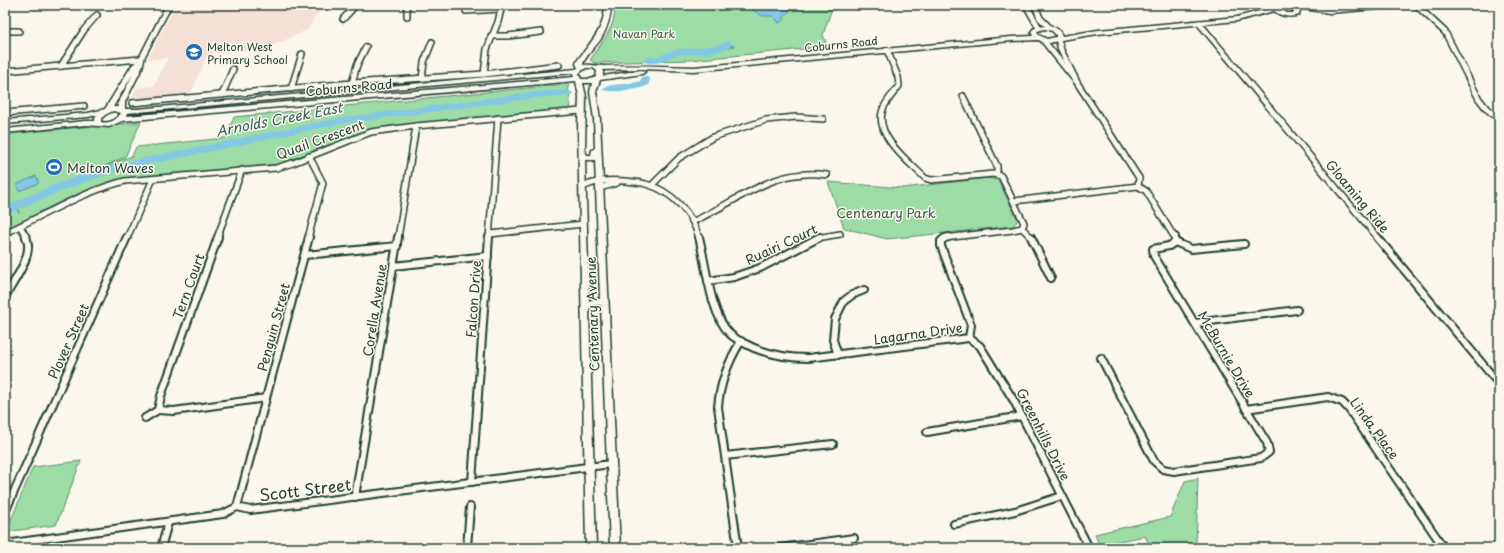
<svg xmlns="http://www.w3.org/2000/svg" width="1504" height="553" viewBox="0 0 1504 553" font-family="'Playpen Sans',sans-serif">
<rect width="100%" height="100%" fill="#fbf7ec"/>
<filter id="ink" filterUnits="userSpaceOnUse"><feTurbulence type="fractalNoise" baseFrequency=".025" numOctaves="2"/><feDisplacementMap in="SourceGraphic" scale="8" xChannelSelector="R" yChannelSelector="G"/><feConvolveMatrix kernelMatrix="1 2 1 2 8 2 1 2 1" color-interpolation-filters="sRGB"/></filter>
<g filter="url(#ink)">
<!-- built -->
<path fill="#f4e0d6" d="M176 5H329L315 16 309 29 266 49 208 54 190 94 133 99 132 97 137 88 154 86 168 58 147 60Z"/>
<!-- green -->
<g fill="#9ddca5" stroke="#5e8c6c">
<path d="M615 5H833L823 35 826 42 825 47 690 60 595 63 590 60C602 42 616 27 615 5Z"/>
<path d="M1292 5H1393L1339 10Z"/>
<path d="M568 84 571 110 372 129 290 160 273 165 126 178 113 181 5 229V134L141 122 125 157 98 169 132 156 136 147 225 138 234 117Z"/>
<path d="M988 178 998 180 1018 220 1013 226 887 239 844 228 828 182 903 188Z"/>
<path d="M81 461 56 525 6 532 33 467Z"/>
<path d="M1198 478 1196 548H1151L1145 536 1099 545 1095 534 1170 517 1185 481Z"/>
</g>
<!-- water -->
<g fill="#83c8e4" stroke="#5b909e">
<path d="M743 5H794L784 17V20L779 23 773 16H763Z"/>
<path d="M36 176 39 183 19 191 16 185Z"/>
</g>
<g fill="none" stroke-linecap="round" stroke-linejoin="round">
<!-- stream -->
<g stroke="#5b909e" stroke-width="1.5">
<path d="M720 48 734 46"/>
<path d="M16 206 19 213"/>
</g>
<!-- river -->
<g fill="#83c8e4" fill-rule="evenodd">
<path d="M728 41 731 42 733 44C723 55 693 53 678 55 668 57 651 69 642 60L644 58 659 56 674 50 718 45Z"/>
<path d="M645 76 650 79C649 81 649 84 648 85 642 90 606 94 602 89 608 83 630 85 640 81L642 77Z"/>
<path d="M568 90 573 93 571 95 543 97 339 124 113 172 64 190 5 215V206L56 184 111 165 339 118 543 91Z"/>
</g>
<defs>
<g id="street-far1">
<path d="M407 5V16"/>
<path d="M1026 5 1039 28"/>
<path d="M1035 5 1040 18 1050 28"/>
<path d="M1416 5 1445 32 1479 99 1487 109 1499 119"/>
<path d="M466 11 501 9"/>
<path d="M343 19 356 5"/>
<path d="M1199 23 1378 238"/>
<path d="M5 31H19"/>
<path d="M491 36H508L541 32"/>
<path d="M1058 39 1061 50 1076 80"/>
<path d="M1043 40 1076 81 1139 178 1138 186"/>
<path d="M887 50 898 77 899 86C894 93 886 101 883 109 873 135 909 162 925 178L931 180 993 174 1001 176 1024 223 1022 228 1013 230 944 238"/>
<path d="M61 66 84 30 97 15"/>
<path d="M5 71 140 59"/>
<path d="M484 74 487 49 498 22 502 5"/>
<path d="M422 79 424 62 432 42"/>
<path d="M352 83 357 65 366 47"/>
<path d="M291 89 302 54"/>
<path d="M222 95 233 69"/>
<path d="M963 96 997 166V174"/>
<path d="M132 103 352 83 484 74 559 65"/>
<path d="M5 113 84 106"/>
<path d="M652 185 679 158 713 137 766 120 796 117 823 119"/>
<path d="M1138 186 1146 191 1175 238"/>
<path d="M583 187C597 180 609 180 625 181 632 182 639 182 646 184 672 191 692 213 699 238"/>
<path d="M600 188 617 183"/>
<path d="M1014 201 1138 186"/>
<path d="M694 221C740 200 774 167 827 175"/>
<path d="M20 226 27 238"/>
<path d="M1022 228 1032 238"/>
<path d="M5 233C45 215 82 192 125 181L276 168 293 163 371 132 416 126 581 111"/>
<path d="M490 234 583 224"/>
<path d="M127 238 153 179"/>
<path d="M217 238 242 170"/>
<path d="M308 238 323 183 309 156"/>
<path d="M398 238 416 126"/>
<path d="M489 238 498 118"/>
<path d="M817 238 840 234"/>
</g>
<g id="street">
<path d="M218 237 161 396 158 410 174 411 266 398"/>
<path d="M699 237C706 264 710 314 730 334 736 340 746 344 754 348 772 355 789 358 808 358L969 338 971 325 941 246V241L945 238 949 237"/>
<path d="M1031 237 1051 278"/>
<path d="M1377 237 1499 384"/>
<path d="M1175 242 1191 249 1244 244"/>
<path d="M305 255 397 246"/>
<path d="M393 266 488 256"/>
<path d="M708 281 734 277 760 268 820 237"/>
<path d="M5 297C13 282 35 254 26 237"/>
<path d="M1195 323 1297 310"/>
<path d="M969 338 980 346 1014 401 1089 548"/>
<path d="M838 355 833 340 835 319 844 301 852 295 864 290"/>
<path d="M1101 358 1154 461 1163 469 1174 471 1261 458 1269 452 1267 443 1154 256 1153 249 1169 246 1175 242V237"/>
<path d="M1246 409 1328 397 1342 402 1348 408 1444 548"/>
<path d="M145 418 158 410"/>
<path d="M927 432 1022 416"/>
<path d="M725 456 833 444"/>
<path d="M472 482 489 237"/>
<path d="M355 497 398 237"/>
<path d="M237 507 309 237"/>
<path d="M5 512 127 237"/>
<path d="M954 524 1015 511 1062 496"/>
<path d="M5 544 223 514 237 507 250 510 611 464"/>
<path d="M161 548 168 523"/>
<path d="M467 548 470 507"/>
<path d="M738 548 718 407C720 382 728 362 741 341"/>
<path d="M780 548 854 538"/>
</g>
<path id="secondary" d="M166 5H172L145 56 142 68 125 102V109H137L576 69 578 68 576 64 577 61C591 41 604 31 605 5H611C611 18 607 28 601 39 596 46 583 59 583 65 590 64 597 66 604 66 634 65 664 66 694 67L1011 37 1033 36 1031 32 1033 29C1043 25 1058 23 1062 36L1098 30 1237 17 1274 7 1275 5H1282L1280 7V9L1287 13H1294V11L1285 5H1300L1329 9 1381 5H1405L1402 7 1329 13 1298 8 1300 10 1299 15C1290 18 1282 17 1274 11L1237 21 1098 34 1061 40 1050 43 1038 40 1011 41 694 71 641 69 603 70V76L642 70 645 72 642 74 600 80 596 92 600 119 620 548H610L601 305H595L589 309 596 548H586L578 125 579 97 576 81 122 121 109 127 86 125 5 133V129L86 121H95V118L97 115 88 117 5 124V120L88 113 105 109 132 65 138 60ZM1044 29 1051 30 1056 35V37L1047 39 1039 35 1037 31ZM586 68H593L597 71 596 77 591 79H581L579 73ZM573 73 574 77 126 116 127 113ZM133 74 119 102V107H113ZM583 83H592L590 92 594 119 595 148 592 150 591 155H587L585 151 586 97ZM113 111 121 113C116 120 110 124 101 122V119L105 115ZM585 160H595L600 299H594L589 301Z"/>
</defs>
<!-- street-far1 casing -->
<use href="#street-far1" stroke="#1f3d34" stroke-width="8"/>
<!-- street casing -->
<use href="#street" stroke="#1f3d34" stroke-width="10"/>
<!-- secondary casing -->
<use href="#secondary" stroke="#1f3d34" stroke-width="3"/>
<!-- street-far1 -->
<use href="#street-far1" stroke="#fbf7ec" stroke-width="5"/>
<!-- street -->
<use href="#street" stroke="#fbf7ec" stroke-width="6"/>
<!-- secondary -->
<use href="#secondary" fill="#fbf7ec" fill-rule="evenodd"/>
</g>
</g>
<!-- icons -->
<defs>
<symbol id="school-disc" viewBox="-11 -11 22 22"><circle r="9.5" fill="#1f6fb2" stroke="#fbf7ec"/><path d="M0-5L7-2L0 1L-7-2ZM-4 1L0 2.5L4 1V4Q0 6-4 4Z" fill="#fff"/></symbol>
<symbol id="stadium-disc" viewBox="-11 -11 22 22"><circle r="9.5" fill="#1f6fb2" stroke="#fbf7ec"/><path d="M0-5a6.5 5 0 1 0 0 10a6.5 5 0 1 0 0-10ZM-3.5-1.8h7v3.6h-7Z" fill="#fff"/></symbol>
</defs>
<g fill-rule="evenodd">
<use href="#school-disc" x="184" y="42" width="20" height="20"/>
<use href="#stadium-disc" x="44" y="157" width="20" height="20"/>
</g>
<g text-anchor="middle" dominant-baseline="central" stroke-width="3" stroke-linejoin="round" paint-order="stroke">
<!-- far-park labels -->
<g font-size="11" fill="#385d4b" stroke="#fbf7ec">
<text x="644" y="33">Navan Park</text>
</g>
<!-- far-street labels -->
<g font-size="11" fill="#1f3d34" stroke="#fbf7ec">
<text transform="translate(841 44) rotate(-6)">Coburns Road</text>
</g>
<!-- far-poi labels -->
<g font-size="11" fill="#1f3d34" stroke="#fbf7ec" text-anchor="start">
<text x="207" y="46">Melton West<tspan x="207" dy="13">Primary School</tspan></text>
</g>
<!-- street labels -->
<g font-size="13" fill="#1f3d34" stroke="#fbf7ec">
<text transform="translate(349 87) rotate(-5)">Coburns Road</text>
<text transform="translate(320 139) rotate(-20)">Quail Crescent</text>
<text transform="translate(1358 196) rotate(50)">Gloaming Ride</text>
<text transform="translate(781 244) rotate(-25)">Ruairi Court</text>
<text transform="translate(188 286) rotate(-70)">Tern Court</text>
<text transform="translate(473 299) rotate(-86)">Falcon Drive</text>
<text transform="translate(374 310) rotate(-81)">Corella Avenue</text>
<text transform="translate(592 314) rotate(-92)">Centenary Avenue</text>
<text transform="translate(273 327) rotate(-75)">Penguin Street</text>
<text transform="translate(918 333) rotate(-8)">Lagarna Drive</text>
<text transform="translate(68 341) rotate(-66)">Plover Street</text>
<text transform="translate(1227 354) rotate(59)">McBurnie Drive</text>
<text transform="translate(1375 428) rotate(54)">Linda Place</text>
<text transform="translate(1044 434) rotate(63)">Greenhills Drive</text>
</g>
<!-- poi labels -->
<g font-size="13" fill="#1f3d34" stroke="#fbf7ec" text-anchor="start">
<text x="67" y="167">Melton Waves</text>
</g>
<!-- park labels -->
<g font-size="13" fill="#385d4b" stroke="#fbf7ec">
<text x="886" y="212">Centenary Park</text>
</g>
<!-- water labels -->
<g font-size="14" font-style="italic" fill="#386060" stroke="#fbf7ec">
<text transform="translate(279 119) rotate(-11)">Arnolds Creek East</text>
</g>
<!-- near-street labels -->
<g font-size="16" fill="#1f3d34" stroke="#fbf7ec">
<text transform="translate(305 489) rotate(-7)">Scott Street</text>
</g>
</g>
<!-- margin -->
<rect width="1504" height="553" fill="none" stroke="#fbf7ec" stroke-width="20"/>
<rect x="10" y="10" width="1484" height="533" fill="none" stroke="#1f3d34" stroke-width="1.5" filter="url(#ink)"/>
</svg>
